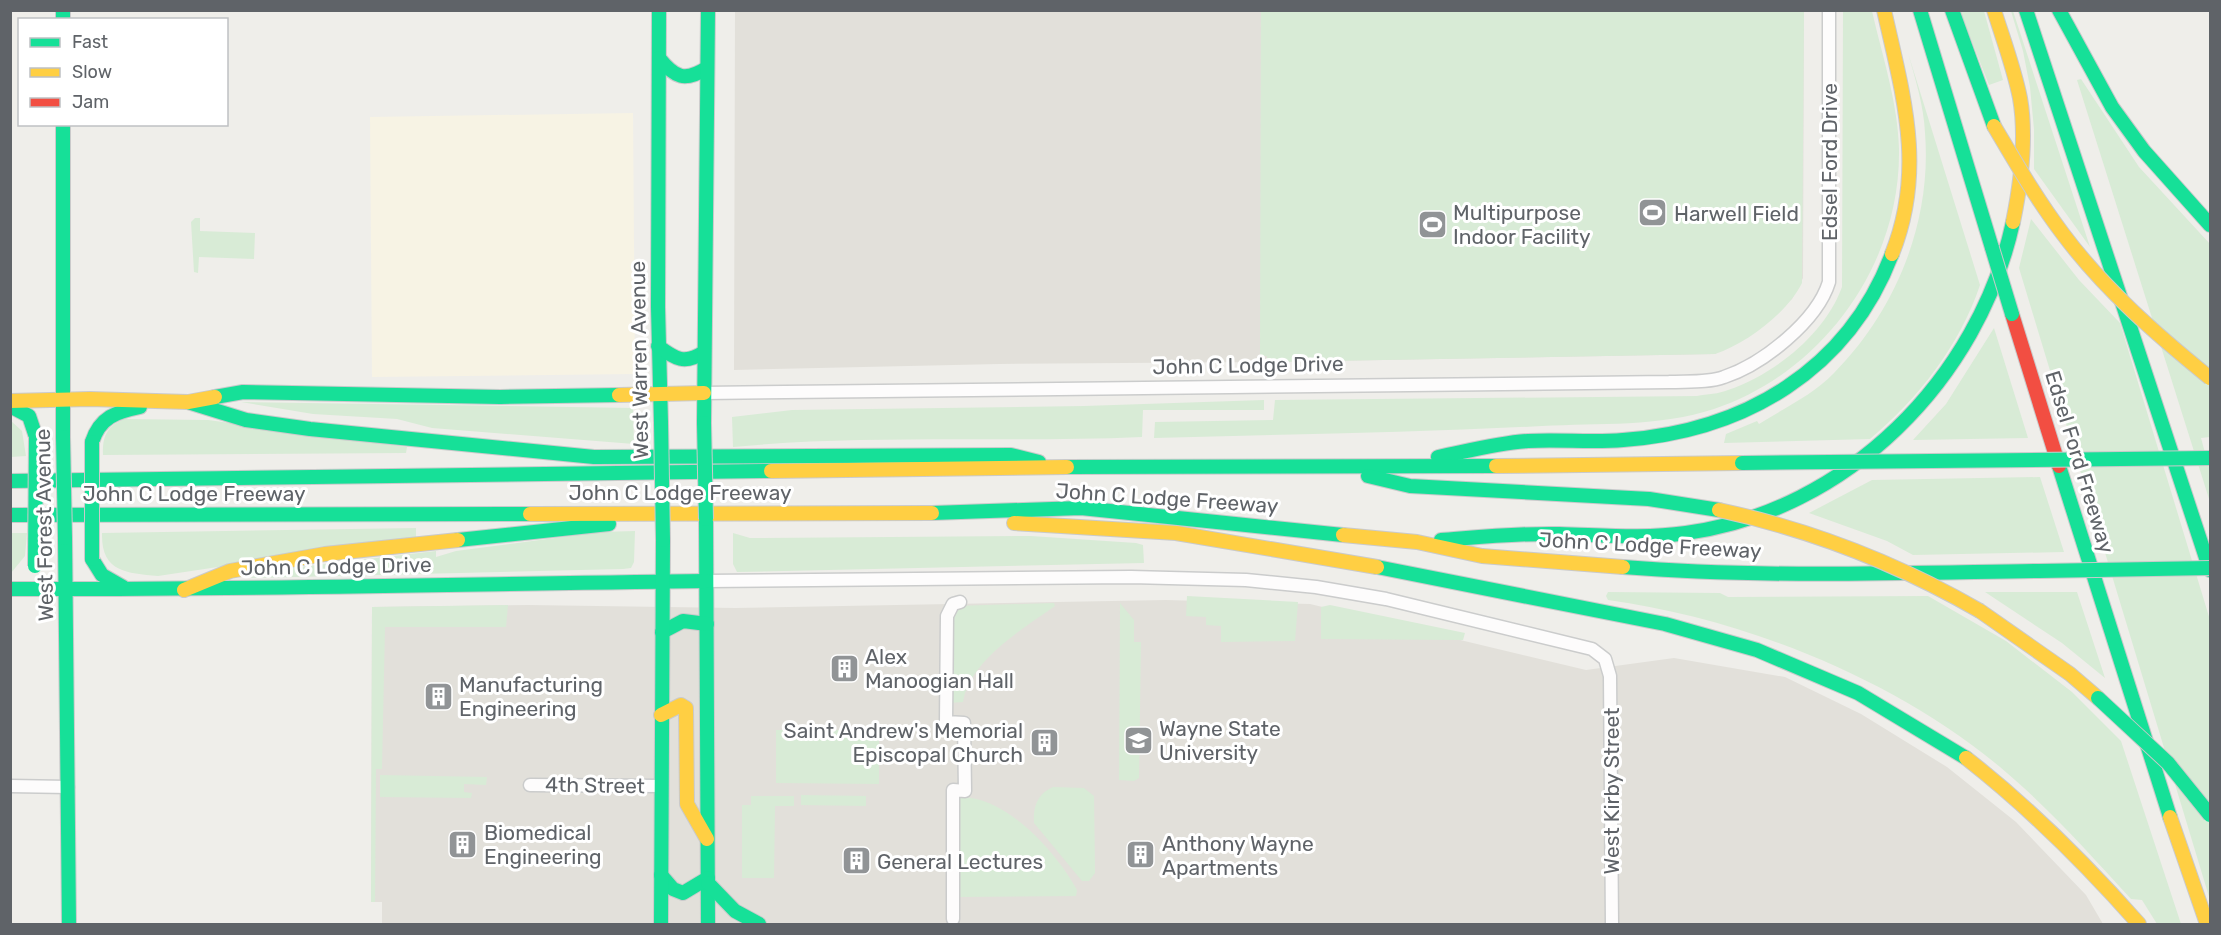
<svg xmlns="http://www.w3.org/2000/svg" width="2221" height="935" viewBox="0 0 2221 935" font-family="Rubik,sans-serif">
<rect width="100%" height="100%" fill="#efeeea"/>
<!-- commercial -->
<path fill="#f7f3e4" d="M633 113 635 374 372 377 370 117Z"/>
<!-- education -->
<g fill="#e2e0da">
<path d="M735 11H1804L1803 278 1792 299 1772 317 1745 338 1715 354 1267 362 999 364 734 370Z"/>
<path d="M1166 600 1310 604 1586 670 1674 658 1785 677 1861 714 1947 767 2016 822 2086 895 2103 924H382V902H371L372 607 528 605 735 608Z"/>
</g>
<!-- green -->
<g fill="#d8ebd6">
<path d="M1261 11H1804L1802 283C1787 313 1747 343 1715 354L1267 362V356H1260Z"/>
<path d="M1843 11H1872C1882 55 1898 103 1899 149 1901 265 1822 373 1714 409 1660 427 1598 423 1542 426 1413 433 1284 434 1154 438L1155 422 1273 420 1275 400 1697 396C1707 394 1719 394 1728 390 1775 374 1825 334 1842 287Z"/>
<path d="M1960 11H1984L2003 80 1989 85Z"/>
<path d="M2011 11H2013L2090 247 2034 169V129L2030 87 2023 51Z"/>
<path d="M1908 53 1980 285C1960 345 1918 399 1870 439L1724 443 1726 434 1757 421 1759 424C1784 408 1813 395 1834 373 1896 310 1932 222 1925 133 1924 106 1915 78 1908 53Z"/>
<path d="M2081 79 2139 167 2210 244V437L2201 438 2210 471V502L2077 80Z"/>
<path d="M195 218H200V231L255 233 254 259 199 257 198 273 194 272 191 222Z"/>
<path d="M2031 219 2079 280 2120 323 2210 620V900L2019 268Z"/>
<path d="M1994 328 2028 438 1913 440 1946 404Z"/>
<path d="M1264 400V410H1143L1142 437C1006 443 869 434 733 447L732 417 792 410 1084 406Z"/>
<path d="M241 402 633 408 634 444 432 428 397 419 313 414Z"/>
<path d="M125 419 208 420 407 447 406 453 103 455C102 437 107 425 125 419Z"/>
<path d="M10 420 22 431 26 456 11 457Z"/>
<path d="M2040 477 2064 552 1913 555 1887 541 1809 513 1872 480Z"/>
<path d="M416 528V537L158 576C126 573 101 572 102 533Z"/>
<path d="M635 531 634 562 631 568 623 569 250 578 266 571 436 551V557L456 551 600 532Z"/>
<path d="M11 533H27L25 556 11 573Z"/>
<path d="M733 533 750 538 1031 536 1136 543 1143 545 1144 563 737 572 733 564Z"/>
<path d="M1608 592 1720 593 1728 597 1928 596 2006 641 2072 692 2121 741 2181 924H2157L2142 900 2131 899C2089 853 2048 807 2000 767 1893 678 1745 619 1608 600L1606 596Z"/>
<path d="M1985 592H2077L2105 678 2062 643Z"/>
<path d="M1187 596 1298 602 1295 641 1221 642V626L1206 625V617L1186 616Z"/>
<path d="M1054 603 1055 606C1024 628 969 661 963 702L949 703 952 610 954 606Z"/>
<path d="M1120 603 1134 620V642H1141L1139 778 1134 781 1119 780Z"/>
<path d="M508 605 506 627H385L382 769H376L375 902H371L372 607Z"/>
<path d="M1330 605 1465 633 1463 640 1321 639V607Z"/>
<path d="M776 730H879V784L776 783Z"/>
<path d="M380 775 487 777 486 785 464 784V792L472 793 471 798 380 797Z"/>
<path d="M1053 787 1084 788 1094 796 1095 873 1089 881H1082L1034 823C1033 807 1037 794 1053 787Z"/>
<path d="M801 795 866 796V806L801 805Z"/>
<path d="M751 796H794V806H775L774 878H742V805H751Z"/>
<path d="M961 797C1007 797 1056 852 1077 890L1076 896 959 897 957 894 958 800Z"/>
</g>
<g fill="none" stroke-linecap="round" stroke-linejoin="round">
<defs>
<g id="street">
<path d="M704 393 1669 382C1686 381 1708 383 1724 377 1763 364 1817 321 1829 282V10"/>
<path d="M706 581 1131 577 1246 580 1316 587 1386 599 1592 649 1605 659 1610 676 1612 924"/>
<path d="M530 785 661 786"/>
<path d="M10 786 68 787"/>
<path d="M953 919V790L965 791 964 723 946 722 947 616 953 604 960 602"/>
</g>
<g id="fast">
<path d="M63 10V20"/>
<path d="M659 10 658 307 661 423"/>
<path d="M1920 10 1992 248"/>
<path d="M1952 10 1994 126"/>
<path d="M2026 10 2210 570"/>
<path d="M2059 10 2112 107 2144 151 2210 225"/>
<path d="M659 58C675 78 685 82 707 68"/>
<path d="M63 124V437"/>
<path d="M658 346C675 359 685 365 704 352"/>
<path d="M215 397 243 392 500 397 619 395"/>
<path d="M188 402 246 420 310 429 594 457 1011 455 1039 462"/>
<path d="M10 406 29 416 36 437"/>
<path d="M704 423 708 10"/>
<path d="M92 442C100 417 116 412 140 407"/>
<path d="M1438 457C1468 451 1497 443 1528 441 1560 439 1592 443 1623 440 1745 431 1848 370 1892 254"/>
<path d="M2059 466 2170 817"/>
<path d="M1067 467 1496 466"/>
<path d="M1368 476 1410 486 1649 499 1719 510"/>
<path d="M10 481 771 471"/>
<path d="M932 513 1081 508 1343 535"/>
<path d="M10 515 530 514"/>
<path d="M706 519 708 924"/>
<path d="M65 538 69 924"/>
<path d="M458 540 609 524"/>
<path d="M1441 540C1480 537 1519 533 1559 534 1601 535 1644 539 1686 533 1847 511 1979 379 2013 222"/>
<path d="M92 559 102 575 123 587"/>
<path d="M1377 567 1665 624 1757 650 1858 693 1966 758"/>
<path d="M1623 567C1761 578 1901 573 2039 571"/>
<path d="M10 589C242 590 474 584 706 581"/>
<path d="M662 632 683 621 707 624"/>
<path d="M661 875 673 889 683 893 708 878"/>
<path d="M708 883 735 911 759 924"/>
<path d="M661 924 663 540"/>
</g>
<g id="slow">
<path d="M1884 10C1903 95 1926 169 1892 254"/>
<path d="M1994 10C2003 39 2014 68 2020 98 2027 138 2021 183 2013 222"/>
<path d="M619 395 704 393"/>
<path d="M10 401 90 399 188 402 215 397"/>
<path d="M1496 466 1742 463"/>
<path d="M771 471 1067 467"/>
<path d="M530 514 932 513"/>
<path d="M1014 523 1176 533 1377 567"/>
<path d="M1343 535 1417 542 1482 556 1623 567"/>
<path d="M184 590 230 571 325 554 458 540"/>
<path d="M1980 611 2070 674 2098 698"/>
<path d="M661 715 681 705 686 708 687 804 707 839"/>
<path d="M1966 758C2030 808 2086 864 2139 924"/>
<path d="M2170 817 2207 924"/>
</g>
<path id="jam" d="M2012 314 2059 466"/>
</defs>
<!-- street casing -->
<use href="#street" stroke="#cbcccc" stroke-width="15"/>
<!-- fast casing -->
<use href="#fast" stroke="#cacacb" stroke-width="16"/>
<!-- slow casing -->
<use href="#slow" stroke="#cacacb" stroke-width="16"/>
<!-- jam casing -->
<use href="#jam" stroke="#cacacb" stroke-width="16"/>
<!-- street -->
<use href="#street" stroke="#fdfcfc" stroke-width="12"/>
<!-- fast -->
<use href="#fast" stroke="#16e098" stroke-width="14"/>
<!-- slow -->
<use href="#slow" stroke="#ffcf43" stroke-width="14"/>
<!-- jam -->
<use href="#jam" stroke="#f24e42" stroke-width="14"/>
<defs>
<g id="fast-bridge">
<path d="M1992 248 2012 314"/>
<path d="M661 423 663 540"/>
<path d="M704 423 706 519"/>
<path d="M63 437 65 538"/>
<path d="M92 442V559"/>
<path d="M1742 463 2210 458"/>
<path d="M35 566 36 437"/>
<path d="M2039 571 2210 568"/>
<path d="M2098 698 2168 763 2210 815"/>
</g>
<g id="slow-bridge">
<path d="M1994 126C2016 163 2037 200 2063 234 2104 289 2157 335 2210 378"/>
<path d="M1719 510C1812 530 1897 563 1980 611"/>
</g>
</defs>
<!-- fast-bridge casing -->
<use href="#fast-bridge" stroke="#cacacb" stroke-width="16" stroke-linecap="butt"/>
<!-- slow-bridge casing -->
<use href="#slow-bridge" stroke="#cacacb" stroke-width="16" stroke-linecap="butt"/>
<!-- fast-bridge -->
<use href="#fast-bridge" stroke="#16e098" stroke-width="14"/>
<!-- slow-bridge -->
<use href="#slow-bridge" stroke="#ffcf43" stroke-width="14"/>
</g>
<!-- icons -->
<defs>
<symbol id="stadium-square" viewBox="-11 -11 22 22"><rect x="-9" y="-9" width="18" height="18" rx="4" fill="#919496" stroke="#fff"/><path d="M0-5a6.5 5 0 1 0 0 10a6.5 5 0 1 0 0-10ZM-3.5-1.8h7v3.6h-7Z" fill="#fff"/></symbol>
<symbol id="building-square" viewBox="-11 -11 22 22"><rect x="-9" y="-9" width="18" height="18" rx="4" fill="#919496" stroke="#fff"/><path d="M-4-6H4V6H1V3H-1V6H-4ZM-2.5-4.3h1.7v1.8h-1.7ZM.8-4.3h1.7v1.8H.8ZM-2.5-1h1.7V.8h-1.7ZM.8-1h1.7V.8H.8Z" fill="#fff"/></symbol>
<symbol id="university-square" viewBox="-11 -11 22 22"><rect x="-9" y="-9" width="18" height="18" rx="4" fill="#919496" stroke="#fff"/><path d="M0-5L7-2L0 1L-7-2ZM-4 1L0 2.5L4 1V4Q0 6-4 4Z" fill="#fff"/></symbol>
</defs>
<g fill-rule="evenodd">
<use href="#stadium-square" x="1636" y="196" width="33" height="33"/>
<use href="#stadium-square" x="1416" y="208" width="33" height="33"/>
<use href="#building-square" x="828" y="652" width="33" height="33"/>
<use href="#building-square" x="422" y="680" width="33" height="33"/>
<use href="#university-square" x="1122" y="724" width="33" height="33"/>
<use href="#building-square" x="1028" y="726" width="33" height="33"/>
<use href="#building-square" x="446" y="828" width="33" height="33"/>
<use href="#building-square" x="1124" y="838" width="33" height="33"/>
<use href="#building-square" x="840" y="844" width="33" height="33"/>
</g>
<g text-anchor="middle" dominant-baseline="central" stroke-width="6" stroke-linejoin="round" paint-order="stroke">
<!-- street labels -->
<g font-size="21" fill="#5f6368" stroke="#fff">
<text transform="translate(1829 162) rotate(-90)">Edsel Ford Drive</text>
<text transform="translate(639 360) rotate(-91)">West Warren Avenue</text>
<text transform="translate(1248 365) rotate(-1)">John C Lodge Drive</text>
<text transform="translate(2080 462) rotate(73)">Edsel Ford Freeway</text>
<text x="680" y="492">John C Lodge Freeway</text>
<text x="194" y="493">John C Lodge Freeway</text>
<text transform="translate(1167 498) rotate(4)">John C Lodge Freeway</text>
<text transform="translate(44 525) rotate(-91)">West Forest Avenue</text>
<text transform="translate(1650 545) rotate(3)">John C Lodge Freeway</text>
<text transform="translate(336 566) rotate(-1)">John C Lodge Drive</text>
<text transform="translate(595 785) rotate(1)">4th Street</text>
<text transform="translate(1611 791) rotate(-90)">West Kirby Street</text>
</g>
<!-- poi labels -->
<g font-size="21" fill="#5f6368" stroke="#fff" text-anchor="start">
<text x="1453" y="212">Multipurpose<tspan x="1453" dy="24">Indoor Facility</tspan></text>
<text x="1674" y="213">Harwell Field</text>
<text x="865" y="656">Alex<tspan x="865" dy="24">Manoogian Hall</tspan></text>
<text x="459" y="684">Manufacturing<tspan x="459" dy="24">Engineering</tspan></text>
<text x="1159" y="728">Wayne State<tspan x="1159" dy="24">University</tspan></text>
<text x="1023" y="730" text-anchor="end">Saint Andrew's Memorial<tspan x="1023" dy="24">Episcopal Church</tspan></text>
<text x="484" y="832">Biomedical<tspan x="484" dy="24">Engineering</tspan></text>
<text x="1162" y="843">Anthony Wayne<tspan x="1162" dy="24">Apartments</tspan></text>
<text x="877" y="861">General Lectures</text>
</g>
</g>
<!-- border -->
<rect width="2221" height="935" fill="none" stroke="#5f6368" stroke-width="24"/>
<!-- legend -->
<rect x="18" y="18" width="210" height="108" fill="#ffffff" stroke="#bfc1c3" stroke-width="1.5"/>
<rect x="30" y="38" width="30" height="9" fill="#16e098" stroke="#bfc1c3" stroke-width="1.5"/>
<text x="72" y="48" font-size="18" fill="#5f6368">Fast</text>
<rect x="30" y="68" width="30" height="9" fill="#ffcf43" stroke="#bfc1c3" stroke-width="1.5"/>
<text x="72" y="78" font-size="18" fill="#5f6368">Slow</text>
<rect x="30" y="98" width="30" height="9" fill="#f24e42" stroke="#bfc1c3" stroke-width="1.5"/>
<text x="72" y="108" font-size="18" fill="#5f6368">Jam</text>
</svg>
